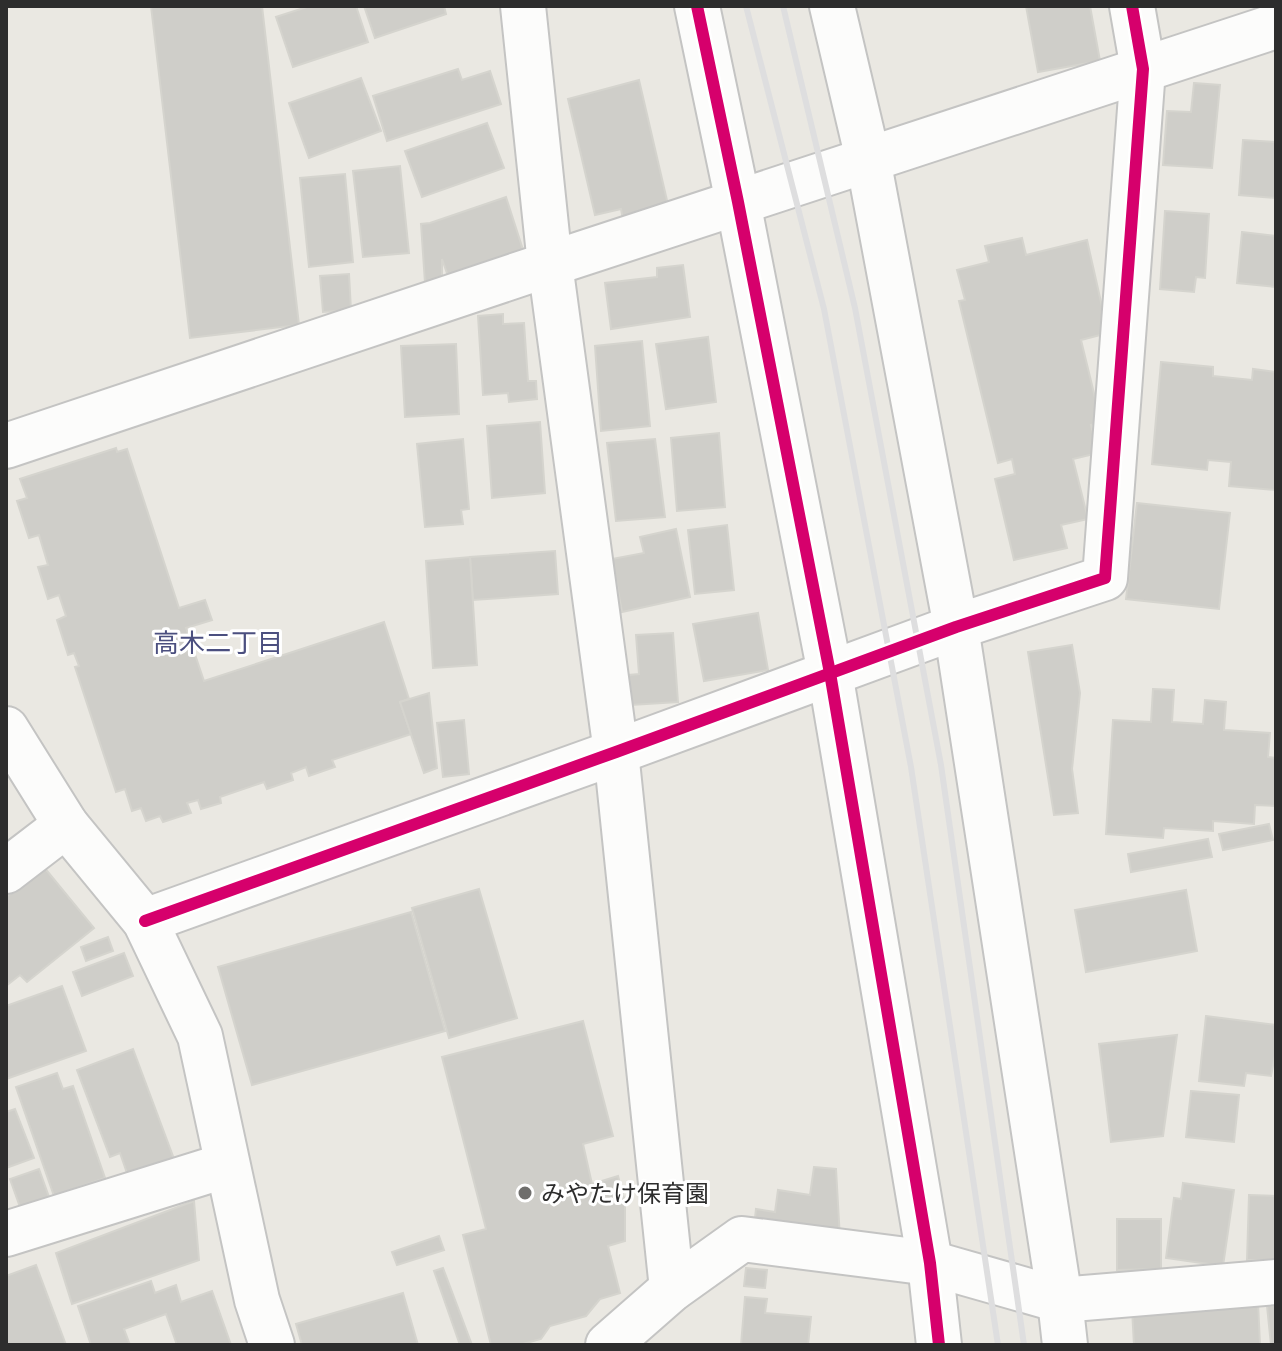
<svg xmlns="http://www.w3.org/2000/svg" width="1282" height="1351" viewBox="0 0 1282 1351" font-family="'Space Grotesk','Noto Sans JP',sans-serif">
<rect width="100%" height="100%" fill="#eae8e2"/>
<!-- building -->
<g fill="#cfcec9" stroke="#d5d4ce" stroke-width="2">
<path d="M151 6H262L299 325 190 338Z"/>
<path d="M310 6H356L368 42 293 67 276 17Z"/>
<path d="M364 6H444L446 14 375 38Z"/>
<path d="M1026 6H1090L1100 61 1038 72Z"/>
<path d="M458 69 462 80 490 71 501 104 387 141 373 96Z"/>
<path d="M361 78 381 131 309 158 289 103Z"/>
<path d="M639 80 669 209 623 220 621 209 595 215 568 99Z"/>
<path d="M1194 83 1220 85 1212 168 1163 165 1167 111 1191 112Z"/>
<path d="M487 123 504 168 422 197 405 151Z"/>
<path d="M1243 140 1276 142V198L1239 195Z"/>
<path d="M400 166 409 253 363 257 353 171Z"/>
<path d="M345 174 353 262 309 267 300 178Z"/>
<path d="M506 197 525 256 448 276 442 259V281L425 283 421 224 430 223Z"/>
<path d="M1165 211 1209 214 1205 278 1196 277 1194 292 1160 289Z"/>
<path d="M1242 232 1276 236V287L1237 283Z"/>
<path d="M1022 238 1026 255 1087 240 1108 333 1081 340 1101 422 1091 425 1098 453 1073 459 1088 519 1061 525 1067 548 1014 560 995 479 1015 474 1012 459 998 463 959 301 965 300 957 270 989 262 985 246Z"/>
<path d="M683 265 690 317 611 329 605 283 657 277V268Z"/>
<path d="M349 274 351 310 323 312 320 276Z"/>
<path d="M503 314V324L524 323 528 381H536L537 399 509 402 508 393 483 395 478 316Z"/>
<path d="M708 337 716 402 666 409 656 344Z"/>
<path d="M642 341 650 426 601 431 595 346Z"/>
<path d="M456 344 459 414 405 417 401 346Z"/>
<path d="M1161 362 1213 367V376L1252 380 1253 369 1276 372V490L1229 486 1231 462 1208 460 1207 470 1152 464Z"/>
<path d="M540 422 545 493 492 498 487 426Z"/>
<path d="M719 433 725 507 677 511 671 438Z"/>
<path d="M463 439 469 509 461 510 463 524 425 527 417 444Z"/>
<path d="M655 439 665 517 616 521 607 443Z"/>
<path d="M116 448 117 452 127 449 179 608 205 600 212 620 186 628 204 681 384 622 409 699 400 702 411 734 332 760 335 767 309 776 306 767 291 773 293 780 267 789 264 782 220 797 221 803 201 809 198 800 187 803 191 813 163 822 160 816 146 821 141 808 132 811 125 789 116 792 75 667 79 666 74 653 68 655 57 620 66 616 59 595 48 599 38 567 48 565 39 535 29 538 17 501 27 498 20 479Z"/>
<path d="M1137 503 1230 513 1219 609 1126 599Z"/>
<path d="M727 525 734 590 695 594 688 530Z"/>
<path d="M676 529 690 597 622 612 612 559 644 553 640 537Z"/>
<path d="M555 551 558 594 473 600 470 557Z"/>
<path d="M470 557 477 665 433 668 426 561Z"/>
<path d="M758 613 768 670 704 681 693 624Z"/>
<path d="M673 633 678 702 631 705 629 675 639 674 636 635Z"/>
<path d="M1072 645 1080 693 1072 769 1078 813 1054 815 1028 652Z"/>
<path d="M1153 689 1174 690 1172 722 1203 724 1205 700 1226 702 1224 730 1270 733 1268 757 1276 758V806L1255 805 1254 824 1213 821V831L1164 828 1163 838 1106 834 1113 720 1151 722Z"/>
<path d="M429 693 437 768 424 773 400 702Z"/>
<path d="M464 720 469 774 443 777 437 723Z"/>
<path d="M1269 824 1273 840 1223 850 1219 834Z"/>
<path d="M1208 839 1212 857 1131 872 1128 854Z"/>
<path d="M43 866 94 928 27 982 20 975 6 986V897Z"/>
<path d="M479 889 517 1018 449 1038 412 908Z"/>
<path d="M1186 890 1197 951 1086 972 1075 910Z"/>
<path d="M411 912 445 1031 252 1085 218 967Z"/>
<path d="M108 937 113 951 86 961 81 947Z"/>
<path d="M124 953 133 976 82 996 73 972Z"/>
<path d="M62 986 86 1051 6 1079V1006Z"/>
<path d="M1206 1016 1276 1025V1051L1271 1076 1246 1073 1244 1086 1199 1081Z"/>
<path d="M583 1021 613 1136 583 1144 592 1184 618 1176 625 1202V1241L608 1246 620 1293 600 1299 586 1316 550 1326 541 1339 519 1345H491L463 1235 486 1229 442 1057Z"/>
<path d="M1177 1035 1163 1136 1111 1142 1099 1044Z"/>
<path d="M133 1049 174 1159 128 1176 120 1153 110 1157 77 1070Z"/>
<path d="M57 1073 63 1089 73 1086 105 1178 54 1196 16 1087Z"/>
<path d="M1191 1091 1239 1095 1234 1142 1186 1137Z"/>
<path d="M15 1109 34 1158 6 1168V1112Z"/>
<path d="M814 1167 836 1169 840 1239 754 1227 756 1209 775 1212 778 1190 810 1195Z"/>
<path d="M39 1169 54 1211 25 1221 10 1179Z"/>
<path d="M1183 1183 1234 1190 1223 1266 1166 1258 1174 1198 1181 1199Z"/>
<path d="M1249 1195 1276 1196V1260H1247Z"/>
<path d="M194 1201 199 1260 72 1304 56 1253Z"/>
<path d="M1117 1219H1161V1269L1117 1270Z"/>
<path d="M439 1236 444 1250 397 1265 392 1252Z"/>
<path d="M36 1265 66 1345H6V1276Z"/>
<path d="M443 1268 472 1345H460L434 1271Z"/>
<path d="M746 1268 767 1270 765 1288 744 1286Z"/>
<path d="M151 1281 155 1293 176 1285 181 1302 212 1291 231 1345H177L166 1314 124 1329 130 1345H91L78 1306Z"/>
<path d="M403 1293 418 1345H302L296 1324Z"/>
<path d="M745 1297 767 1299 765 1313 811 1317 808 1345H741Z"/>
<path d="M1258 1302 1260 1345H1134L1132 1309Z"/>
<path d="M1276 1305V1345H1271L1267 1306Z"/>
</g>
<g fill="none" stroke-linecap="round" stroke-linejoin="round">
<defs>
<g id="street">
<path d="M523 6 550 264 616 752 672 1289"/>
<path d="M6 446 550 264 1276 26"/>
<path d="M6 729 66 825 145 921 200 1036 257 1300 272 1345"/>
<path d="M6 871 66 825"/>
<path d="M145 921 616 752 956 627 1105 578 1143 69 1132 6"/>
<path d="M6 1234 227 1165"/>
<path d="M608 1345 672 1289 742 1239 930 1263 1060 1300 1276 1282"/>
</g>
<g id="secondary">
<path d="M697 6 738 202 830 673 930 1263 939 1345"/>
<path d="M832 6 868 159 956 627 1060 1300 1065 1345"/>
</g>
</defs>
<!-- street casing -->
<use href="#street" stroke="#c4c4c3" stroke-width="48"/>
<!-- secondary casing -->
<use href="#secondary" stroke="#c4c4c3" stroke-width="48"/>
<!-- street -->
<use href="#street" stroke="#fcfcfb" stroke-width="44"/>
<!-- secondary -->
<use href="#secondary" stroke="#fcfcfb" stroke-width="44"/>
<!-- rail -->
<g stroke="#dededf" stroke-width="6">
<path d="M746 6 824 309 911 767 998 1345"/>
<path d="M783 6 855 308 941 765 1024 1345"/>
</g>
<defs>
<g id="cycleway">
<path d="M697 6 738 202 830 673 930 1263 939 1345"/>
<path d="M145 921 616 752 956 627 1105 578 1143 69 1132 6"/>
</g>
</defs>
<!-- cycleway casing -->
<use href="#cycleway" stroke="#fff" stroke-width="17"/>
<!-- cycleway -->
<use href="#cycleway" stroke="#d6006c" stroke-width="12"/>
</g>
<!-- markers -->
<circle fill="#6f6e6c" stroke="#fff" stroke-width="3" cx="525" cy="1193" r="8"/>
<g text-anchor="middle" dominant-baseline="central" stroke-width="6" stroke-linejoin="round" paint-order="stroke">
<!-- poi labels -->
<g font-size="24" fill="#2d2d2d" stroke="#fff" text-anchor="start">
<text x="541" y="1193">みやたけ保育園</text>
</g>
<!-- neighbourhood labels -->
<g font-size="26" fill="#4b4f7f" stroke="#fff">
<text x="218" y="643">高木二丁目</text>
</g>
</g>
<!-- border -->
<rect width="1282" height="1351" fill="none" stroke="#2d2d2d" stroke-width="16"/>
</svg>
